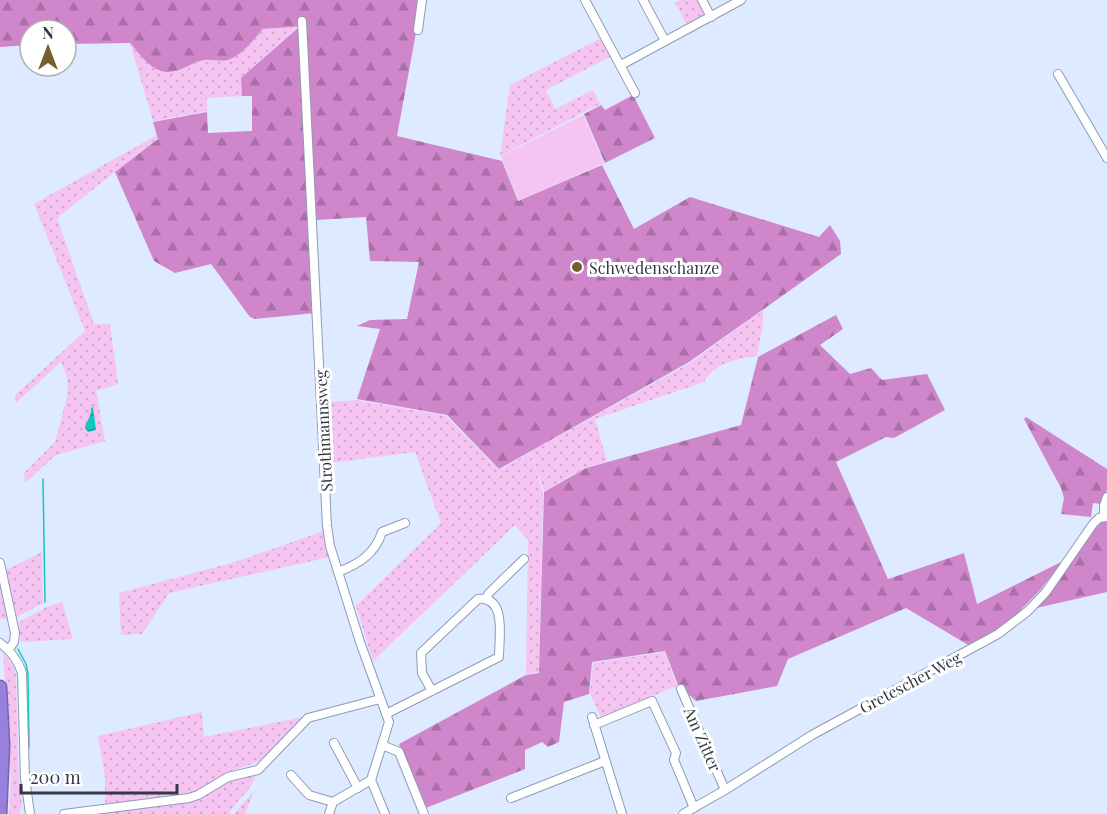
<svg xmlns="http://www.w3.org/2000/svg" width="1107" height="814" viewBox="0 0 1107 814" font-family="'Playfair Display',serif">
<defs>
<pattern id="grass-dots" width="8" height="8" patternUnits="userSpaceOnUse" patternTransform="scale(1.5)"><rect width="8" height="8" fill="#f5c4f1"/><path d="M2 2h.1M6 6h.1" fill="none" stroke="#d2a9d0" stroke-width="1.8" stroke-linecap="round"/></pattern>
<pattern id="forest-firs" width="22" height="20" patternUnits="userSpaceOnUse" patternTransform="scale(1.5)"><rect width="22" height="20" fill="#cf86cb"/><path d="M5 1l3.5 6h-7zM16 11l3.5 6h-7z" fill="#a96fa6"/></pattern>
<pattern id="water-waves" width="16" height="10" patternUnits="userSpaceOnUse" patternTransform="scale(1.5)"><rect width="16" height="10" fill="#14c6c0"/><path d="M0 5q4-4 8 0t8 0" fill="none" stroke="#13a29e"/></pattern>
</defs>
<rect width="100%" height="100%" fill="#ddeaff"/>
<!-- grass -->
<g fill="url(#grass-dots)">
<path d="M680 0H699L707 14 687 25 675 3Z"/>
<path d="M298 27 241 78 242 96 207 98V111L153 121 130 43C138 52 148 67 161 71 177 75 190 63 205 60 213 59 222 62 228 60 243 55 253 40 263 29Z"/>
<path d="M601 38 611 56 546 90 555 109 593 90 600 104 500 156 510 85Z"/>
<path d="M157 135 158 138 57 218 94 324H110L118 384 96 391 105 441 56 455 25 483 24 473 55 442 68 393 67 377 61 362 16 403 15 395 85 331 34 204Z"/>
<path d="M763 310V324L757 356C737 359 715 362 704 382L595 419 607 461 585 468 544 491 530 452 690 363Z"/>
<path d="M357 400 446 416 499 470 530 453 543 492 539 672 526 674 528 540 515 525 373 661 356 606 441 523 415 452 329 463 327 402Z"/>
<path d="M324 531 330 557 169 593 142 634 121 635 119 593 235 562Z"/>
<path d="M42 552 43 603 17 617 6 570Z"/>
<path d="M0 574 10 618 0 619Z"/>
<path d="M62 602 73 639 21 642 19 622 47 607Z"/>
<path d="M3 652 13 666 16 675 18 761 22 805 19 814H9L11 779Z"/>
<path d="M665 652 677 686 601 717 590 694 593 663Z"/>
<path d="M202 712 204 737 308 716 260 761 226 773 195 792 105 804V777L98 736Z"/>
<path d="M256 773C253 791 236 799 229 814H86L190 801 231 780Z"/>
<path d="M254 791 245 814H234Z"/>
</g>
<!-- forest -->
<g fill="url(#forest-firs)">
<path d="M0 0H422L397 136 502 161 518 201 602 165 634 229 690 197 819 237 830 225 840 241 841 254 689 362 499 469 447 415 357 399 380 329 357 326 370 320 407 319 419 262 370 261 366 217 316 220 305 26 263 29C253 40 243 55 228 60 222 62 213 59 205 60 190 62 177 76 161 71 148 67 138 52 130 43L66 44V30H30V45L0 47Z"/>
<path d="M299 27 315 313 255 319 250 317 211 264 175 273 154 261 115 172 158 139 153 122 207 112 208 133 252 131V96H242L241 78Z"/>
<path d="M633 95 655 138 605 163 584 114 601 105 605 110Z"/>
<path d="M836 315 843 329 820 345 850 374 871 368 882 380 927 374 945 410 894 438 886 437 836 462 888 579 964 553 977 604 1063 561 1041 589 1013 618 1002 627 970 646 906 608 788 659 777 686 696 701 678 685 665 651 592 662 589 694 564 702 559 742 548 747 542 742 525 750V769L423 809 399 744 526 675 539 673 544 492 586 468 741 425 758 357Z"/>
<path d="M1026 417 1107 469V490L1101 504 1093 503 1091 517 1061 514 1064 498 1061 488 1024 419Z"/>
<path d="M1107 520V592L1036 608 1097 524Z"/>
</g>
<!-- garden -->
<path fill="#f5c4f1" d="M583 115 604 163 518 201 501 156Z"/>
<!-- water -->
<path fill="url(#water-waves)" d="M93 407 96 430 88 432 85 428C86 421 92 416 91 408Z"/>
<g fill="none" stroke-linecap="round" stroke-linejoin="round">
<!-- stream -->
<g stroke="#14c6c0" stroke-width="1.5">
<path d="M43 479 45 602"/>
<path d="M18 649 26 664 28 674 29 748"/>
</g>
<defs>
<g id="minor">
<path d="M585 0 635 93"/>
<path d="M643 0 665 41"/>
<path d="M702 0 711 17"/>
<path d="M302 21 327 526 330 546 360 642 389 722 382 745 399 752 424 814"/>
<path d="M418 30 422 0"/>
<path d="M621 65 741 0"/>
<path d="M1058 74 1107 158"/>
<path d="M1104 517V506L1107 497"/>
<path d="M0 563 15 633 14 642 9 649"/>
<path d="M338 572C359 564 375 554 382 532L405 523"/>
<path d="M486 598 489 593 524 559"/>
<path d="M0 643C11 651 18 660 22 673L25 778 30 814"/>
<path d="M681 689 725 790"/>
<path d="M386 714 499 657C499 637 507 596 478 599L421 653 422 673 432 691"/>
<path d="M592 717 622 814"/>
<path d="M594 725 652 701 676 753 674 760 694 808"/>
<path d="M334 743 358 788"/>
<path d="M291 775 309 795 333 802"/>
<path d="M371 780 385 814"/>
<path d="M511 798 605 761"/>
<path d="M64 814 189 798 198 795 228 777 258 770 308 718 380 699"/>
<path d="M329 814 333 802 371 780 382 745"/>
<path d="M683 814 725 790 812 735 998 634 1028 611 1046 592 1093 524 1099 518 1107 517"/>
</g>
<path id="highway" d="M0 687 3 746 0 814"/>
</defs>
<!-- minor casing -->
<use href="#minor" stroke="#8d9cb3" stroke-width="10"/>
<!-- highway casing -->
<use href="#highway" stroke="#7467a7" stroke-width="15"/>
<!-- minor -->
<use href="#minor" stroke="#fff" stroke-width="8"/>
<!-- highway -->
<use href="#highway" stroke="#9880dd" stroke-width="12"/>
</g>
<!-- markers -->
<circle fill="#74602f" stroke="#fff" stroke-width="2" cx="577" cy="267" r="6"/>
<g text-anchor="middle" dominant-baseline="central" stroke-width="6" stroke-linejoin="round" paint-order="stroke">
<!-- poi labels -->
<g font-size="16" fill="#323942" stroke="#fff" text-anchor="start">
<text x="589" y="267">Schwedenschanze</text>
</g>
<!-- street labels -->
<g font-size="16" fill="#323942" stroke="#fff">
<text transform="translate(323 431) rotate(-93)">Strothmannsweg</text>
<text transform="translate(910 682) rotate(-28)">Gretescher Weg</text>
<text transform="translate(703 739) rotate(66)">Am Zitter</text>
</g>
</g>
<!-- north arrow -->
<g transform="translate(48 48)"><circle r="28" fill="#ffffff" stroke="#adb0b3" stroke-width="1.5"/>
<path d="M0-4.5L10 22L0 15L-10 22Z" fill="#74602f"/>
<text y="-9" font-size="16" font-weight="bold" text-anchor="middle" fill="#323942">N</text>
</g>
<!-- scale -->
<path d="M21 784v9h156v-9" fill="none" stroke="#323942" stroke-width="3"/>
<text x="30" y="784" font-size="18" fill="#323942" stroke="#ffffff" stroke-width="4.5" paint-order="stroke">200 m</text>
</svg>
